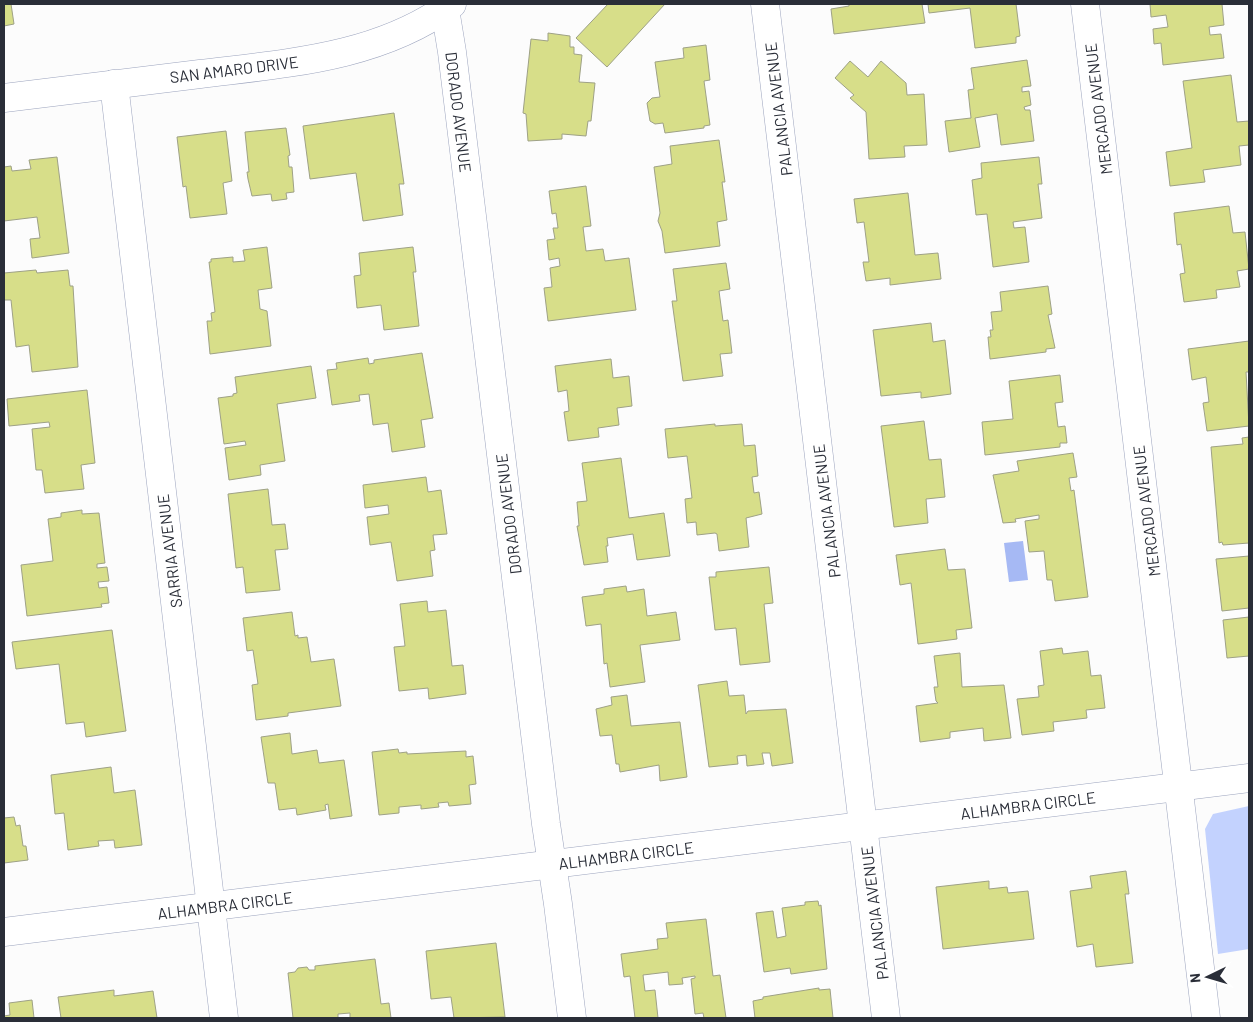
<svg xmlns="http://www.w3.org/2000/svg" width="1253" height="1022" viewBox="0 0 1253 1022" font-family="Barlow,sans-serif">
<rect width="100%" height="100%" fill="#fcfcfc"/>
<!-- green -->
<path fill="#c3d2fe" d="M1249 806V949L1218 954 1205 829 1213 814Z"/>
<!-- water -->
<path fill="#a6b9f4" d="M1023 541 1028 580 1009 582 1004 543Z"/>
<!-- building -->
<g fill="#d7de89" stroke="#9ea186">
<path d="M4 4H11L14 24 4 26Z"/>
<path d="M608 4H665L607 67 576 38Z"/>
<path d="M849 4H922L925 23 834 34 831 9 849 6Z"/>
<path d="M928 4H1016L1020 36 1016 37V43L975 48 970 8 929 13Z"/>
<path d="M1150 4H1222L1224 25 1209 27 1210 35 1221 34 1224 58 1163 65 1161 43 1154 44 1153 29 1168 27 1166 15 1151 17Z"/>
<path d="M548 33 570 36V47H574V54L582 55 579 82 595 83 591 121H588L586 136 562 134V139L528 141 526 114 523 113 531 39 548 41Z"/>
<path d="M706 45 710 80 704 81 710 125 704 126V128L665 133 663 123 655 124 650 121 647 103 652 98 660 97 655 62 684 58 683 48Z"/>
<path d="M1027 60 1031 86 1022 87V92L1029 91 1031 105 1024 107 1025 110H1030L1034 141 1001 145 997 114 975 118 980 147 949 152 945 121 971 118 968 90 974 89 971 68Z"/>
<path d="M850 61 868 77 881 61 906 83 907 95 924 94 927 145 904 146 905 157 869 159 866 112 850 98 854 95 835 78Z"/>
<path d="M1231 75 1237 122 1249 121V145L1239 146 1241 165 1203 170 1205 182 1170 186 1166 152 1192 148 1183 81Z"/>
<path d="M394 113 404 184H399L403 215 363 221 356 173 310 179 303 126Z"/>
<path d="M286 128 290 155 288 156 289 167H292L294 192 286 193 287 199 272 201 271 194 252 196 248 179 247 172H249L245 132Z"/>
<path d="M226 131 232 181 223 183 227 214 190 218 186 186 183 187 177 137Z"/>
<path d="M719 140 725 182H722L727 220 717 222 720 246 665 253 662 231 658 221 660 213 654 167 672 164 670 146Z"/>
<path d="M57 157 69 253 32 258 30 239 40 238 37 217 4 221V167L11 166 12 171 31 169 29 160Z"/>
<path d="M1039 157 1042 184H1038L1042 218 1013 222 1014 228 1025 227 1029 262 993 267 987 214 976 215 972 180 982 178 981 163Z"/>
<path d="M586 186 591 226 583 227 586 251 603 249 605 261 629 258 636 310 548 321 544 288 552 287 550 268 560 266 559 258 549 260 547 240 555 239 553 228H558L556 213 552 214 549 191Z"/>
<path d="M908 193 915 255 938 253 941 279 890 285V278L866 281 863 262H869L864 222 857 223 854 199Z"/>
<path d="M1229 206 1233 233 1245 232 1249 269 1237 271 1240 287 1216 290 1217 298 1184 302 1180 274 1185 273 1181 244 1177 245 1174 213Z"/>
<path d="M267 247 272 288 258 290 260 309 267 311 271 346 210 354 207 321H212L211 313 215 312 209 262H211V259L233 257V262L245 261 243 250Z"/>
<path d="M413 247 416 272H413L419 326 384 330 381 305 357 308 354 276 361 275 359 253Z"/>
<path d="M726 263 730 289 719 291 723 321 728 320 732 353 720 354 723 376 683 381 672 301H677L673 269Z"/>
<path d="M36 270 37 273 68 270 70 286H73L78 367 32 372 29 345 16 347 11 300H4V273Z"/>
<path d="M1048 286 1052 314 1048 315 1055 348 1046 349V352L990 359 988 337H991L990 330H993L991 312 1002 311 1000 292Z"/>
<path d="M931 323 933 342 945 340 951 394 921 398V392L881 396 873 330Z"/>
<path d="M1249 341V372H1246L1249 426 1207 431 1203 403 1209 402 1206 377 1192 380 1188 349Z"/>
<path d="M422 353 433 418 421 420 425 447 392 452 388 423 373 425 369 394 359 395 360 401 332 405 327 370 337 369 336 363 368 358 369 364 374 363V360Z"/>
<path d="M611 359 613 378 629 376 632 406 617 408 619 425 598 428 599 437 568 441 564 412 569 411 567 390 558 392 555 366Z"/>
<path d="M311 366 316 398 277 404 285 461 260 465 261 475 229 480 225 448 246 445 245 441 224 444 218 398 233 396V394L237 393 235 377Z"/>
<path d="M1060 375 1063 402 1055 403 1058 427 1065 426 1067 443H1060V447L985 455 982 422 1013 419 1009 381Z"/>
<path d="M87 390 95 463 81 465 84 489 45 493 42 470H36L32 429 50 427 49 422 9 426 7 399Z"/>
<path d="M924 421 929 460 941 459 945 497 926 499 928 523 894 527 881 426Z"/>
<path d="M715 424V426L742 424 744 446 755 445 758 476 752 477 754 493 759 492 762 514 746 518 749 547 719 551 717 534 715 533 697 535 696 522 687 523 685 499 692 498 687 456 668 458 665 429Z"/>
<path d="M1249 437V543L1223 545 1222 542 1219 543 1211 447 1243 444 1242 438Z"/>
<path d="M1073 453 1077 477 1069 478 1071 491 1074 490 1088 597 1055 601 1052 580H1047L1044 551 1029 552 1025 521 1039 519V515L1015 519 1016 522 1003 523 993 475 1019 471 1017 461Z"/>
<path d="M621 458 629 518 664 513 670 556 637 560 633 534 607 538 608 546H606L608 562 584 565 577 526H579L577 502 587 501 582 463Z"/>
<path d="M426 477 428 492 441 490 447 534 433 535 435 550 430 551 433 576 397 581 391 542 370 545 367 517 389 514 388 505 365 508 363 485Z"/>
<path d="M268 489 272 525 285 524 288 549 275 550 280 590 246 593 243 567 236 568 228 494Z"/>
<path d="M82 510V514L99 513 105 563 97 564V568L107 567 109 581 98 582 99 588 107 587 109 603 101 604 102 607 27 616 21 565 53 561 48 519 61 517V513Z"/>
<path d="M945 549 948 570 965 569 972 628 956 630 957 639 918 644 911 583 900 585 896 555Z"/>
<path d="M1249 556V608L1222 611 1216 559Z"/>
<path d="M769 567 773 603 764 604 770 662 740 665 736 628 715 630 709 577H716V572Z"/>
<path d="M626 586 627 592 644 589 647 616 676 612 680 640 640 645 645 682 610 687 607 663 604 664 601 624 586 626 582 597 604 594V589Z"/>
<path d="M427 601 428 612 446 610 452 666 463 665 466 694 429 699 428 688 399 691 394 647 405 646 400 604Z"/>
<path d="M292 612 295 636 298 635V638L307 637 311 662 334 659 341 706 288 713V716L256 720 252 685 258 684 253 650 247 651 243 618Z"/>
<path d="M1249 617V656L1227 658 1223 620Z"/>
<path d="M112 630 126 731 86 737 84 722 66 724 59 664 16 669 12 642Z"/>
<path d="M1062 648 1063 654 1088 651 1091 676 1101 675 1105 708 1086 710 1087 718 1053 722 1054 731 1022 735 1017 699 1039 697 1038 686 1044 685 1040 651Z"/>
<path d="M960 653 962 687 1004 685 1011 738 984 741 983 728 950 732V738L920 742 916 706 938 703 936 701 934 687H938L934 656Z"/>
<path d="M727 681 729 696 744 695 746 714 748 711 786 709 793 763 772 766 770 753H762L764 764 747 766 746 755 737 756 738 764 709 767 698 685Z"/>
<path d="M627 695 631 726 680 722 687 777 660 781 659 765 620 772 619 764H616L612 735 600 736 596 709 612 705 611 697Z"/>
<path d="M290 733 292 754 317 750 319 763 344 760 352 816 330 819 328 804 325 805 326 810 297 815 296 808 279 810 275 783H268L261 737Z"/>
<path d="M398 749 399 753 407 752V754L466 751V757L473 756 476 784 469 785 471 804 449 806 448 802 438 803 439 807 421 809V805L399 807V813L379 815 372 752Z"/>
<path d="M111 767 114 793 135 790 142 845 115 848 114 840 98 841 99 846 68 850 64 813 55 814 51 775Z"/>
<path d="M14 817 16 826 20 825 23 846H26L28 860 4 863V818Z"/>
<path d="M1126 871 1129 894H1125L1133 963 1096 967 1093 944 1077 947 1070 891 1092 888 1090 876Z"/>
<path d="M989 881V889L1007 887 1008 893 1028 891 1034 939 943 949 936 887Z"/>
<path d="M818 901 819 906 821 905 827 969 791 974 790 968 764 972 756 913 773 911 777 938 786 936 782 908 805 905V902Z"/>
<path d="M706 919 713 976 720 975 726 1018H704L703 1013 695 1014 691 979 695 978V976L682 978 683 984 669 985 668 972 643 975 645 991 655 990 658 1018H635L630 976 624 977 621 954 658 949 657 939 668 938 666 923Z"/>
<path d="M496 943 505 1017 454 1018 451 997 431 999 426 951Z"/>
<path d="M375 959 381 1004 389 1003 391 1018H350V1013L338 1014V1018H293L288 973 295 972 298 968 307 967 309 970H315V966Z"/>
<path d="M819 988V990L830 989 833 1018H755L753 1001 763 999V997Z"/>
<path d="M114 990V996L153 991 157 1018H61L58 997Z"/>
<path d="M32 1000 34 1018H4V1016L10 1015 9 1003Z"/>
</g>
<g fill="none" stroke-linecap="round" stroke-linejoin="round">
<defs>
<g id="minor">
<path d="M765 4 886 1018"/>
<path d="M1085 4 1206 1018"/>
<path d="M445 9 452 52 546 824 558 904 572 1018"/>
<path d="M114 84 224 1018"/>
<path d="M4 98C69 90 134 82 200 74 288 63 378 58 452 4"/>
<path d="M4 932 1249 778"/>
</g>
</defs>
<!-- minor casing -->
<use href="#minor" stroke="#9ca4be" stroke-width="29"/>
<!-- minor -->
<use href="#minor" stroke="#fff" stroke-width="28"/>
</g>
<g text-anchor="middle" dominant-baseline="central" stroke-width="5" stroke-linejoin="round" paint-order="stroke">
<!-- street labels -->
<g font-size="16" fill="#2a2e38" stroke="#fff">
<text transform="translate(234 69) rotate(-7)">SAN AMARO DRIVE</text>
<text transform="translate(778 109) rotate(-97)">PALANCIA AVENUE</text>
<text transform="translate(1098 109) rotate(-97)">MERCADO AVENUE</text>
<text transform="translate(459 112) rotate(83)">DORADO AVENUE</text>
<text transform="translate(826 511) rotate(-97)">PALANCIA AVENUE</text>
<text transform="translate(1146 511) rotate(-97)">MERCADO AVENUE</text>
<text transform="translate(508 514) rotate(-97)">DORADO AVENUE</text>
<text transform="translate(169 551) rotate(-97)">SARRIA AVENUE</text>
<text transform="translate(1028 805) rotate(-7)">ALHAMBRA CIRCLE</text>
<text transform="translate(626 855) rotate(-7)">ALHAMBRA CIRCLE</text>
<text transform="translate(225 905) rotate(-7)">ALHAMBRA CIRCLE</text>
<text transform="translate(874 913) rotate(-97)">PALANCIA AVENUE</text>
</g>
</g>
<!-- border -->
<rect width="1253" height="1022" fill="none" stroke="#2a2e38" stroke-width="10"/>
<!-- north arrow -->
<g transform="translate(1208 977) rotate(265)" stroke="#ffffff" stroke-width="4" paint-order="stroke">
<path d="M0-4L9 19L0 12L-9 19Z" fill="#2a2e38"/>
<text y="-8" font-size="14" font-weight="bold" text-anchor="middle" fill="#2a2e38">N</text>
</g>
</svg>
